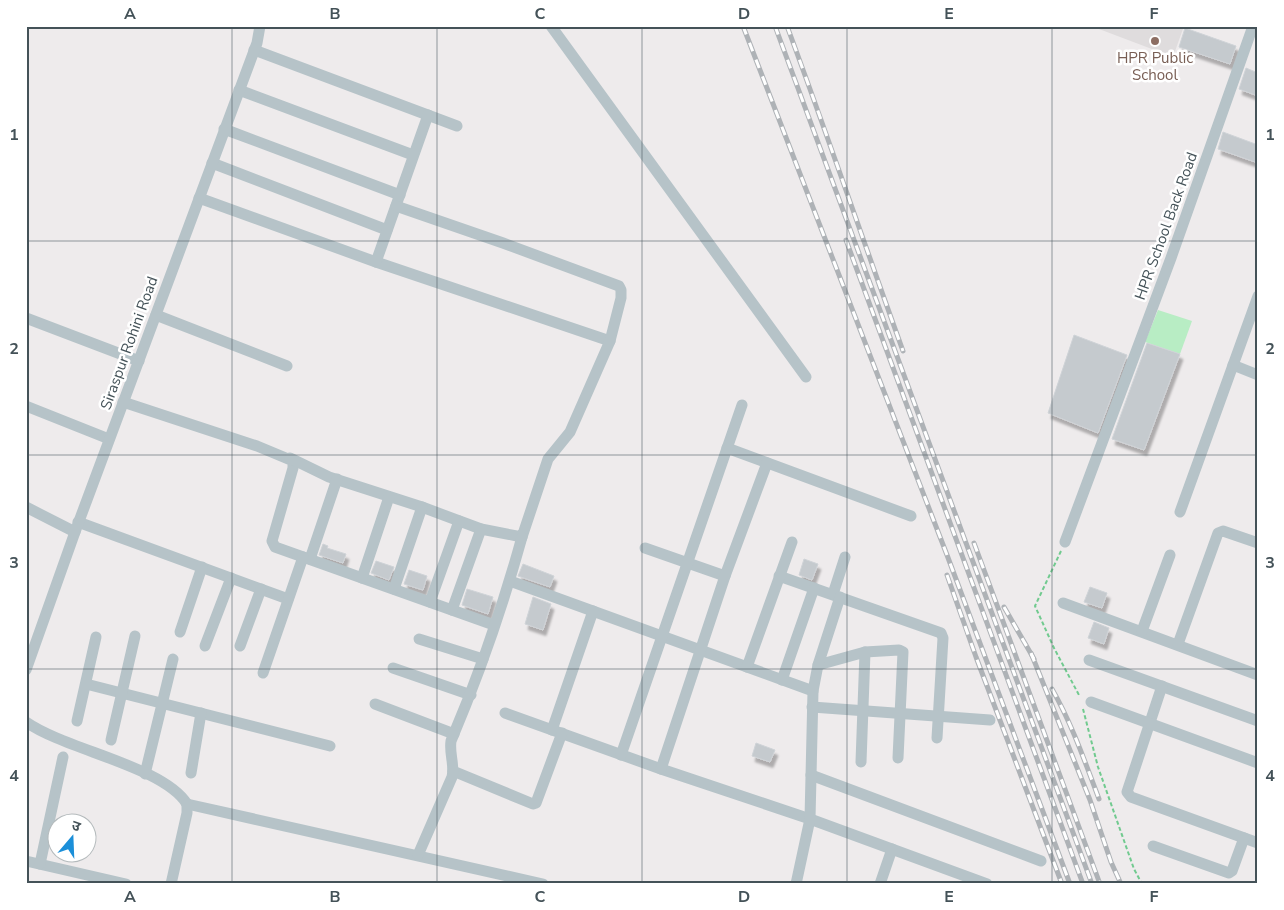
<svg xmlns="http://www.w3.org/2000/svg" width="1284" height="910" viewBox="0 0 1284 910" font-family="'Nunito Sans','Noto Sans Devanagari',sans-serif">
<defs>
<filter id="shadow"><feDropShadow dx="3" dy="5.5" stdDeviation="1" flood-color="#0004"/></filter>
</defs>
<rect width="100%" height="100%" fill="#eeebec"/>
<!-- education -->
<path fill="#dfdcdd" d="M1091 26H1184L1173 57Z"/>
<!-- green -->
<path fill="#b8edc4" d="M1158 310 1192 321 1180 354 1145 342Z"/>
<!-- building -->
<g fill="#c5cace" stroke="#cfd3d7" filter="url(#shadow)">
<path d="M1185 28 1236 46 1230 64 1179 47Z"/>
<path d="M1246 68 1258 73V96L1239 89Z"/>
<path d="M1223 132 1258 145V163L1218 149Z"/>
<path d="M1074 335 1127 355 1098 433 1048 413Z"/>
<path d="M1147 343 1180 354 1144 450 1112 439Z"/>
<path d="M323 544 328 546 327 548 346 554 343 563 319 555Z"/>
<path d="M804 559 818 564 812 580 799 575Z"/>
<path d="M376 561 394 567 389 580 371 573Z"/>
<path d="M523 564 554 576 550 587 518 576Z"/>
<path d="M409 570 427 576 423 590 404 584Z"/>
<path d="M1090 587 1107 593 1102 608 1084 602Z"/>
<path d="M467 589 493 597 488 614 462 605Z"/>
<path d="M533 597 551 604 543 630 525 624Z"/>
<path d="M1094 622 1109 628 1104 644 1088 638Z"/>
<path d="M756 743 775 750 770 762 752 756Z"/>
</g>
<g fill="none" stroke-linecap="round" stroke-linejoin="round">
<!-- path -->
<g stroke="#71ca8f" stroke-width="2" stroke-dasharray="4 2.5" stroke-linecap="butt">
<path d="M1061 551 1035 606 1054 648 1080 697"/>
<path d="M1083 709 1098 767 1134 869 1142 884"/>
</g>
<!-- minor -->
<g stroke="#b6c3c8" stroke-width="11">
<path d="M551 26 806 377"/>
<path d="M254 50 457 126"/>
<path d="M239 90 413 155"/>
<path d="M224 129 400 195"/>
<path d="M212 163 387 230"/>
<path d="M199 198 376 262 610 341"/>
<path d="M376 262 428 115"/>
<path d="M156 315 287 366"/>
<path d="M26 318 139 361"/>
<path d="M1233 365 1258 375"/>
<path d="M123 402 257 446 293 461V468L272 541 275 547 494 625"/>
<path d="M26 406 109 439"/>
<path d="M727 448 911 516"/>
<path d="M290 458 329 477 422 507 481 529 522 537 548 459 570 432 610 341 621 298V290L619 286 503 243 396 206"/>
<path d="M26 507 75 532"/>
<path d="M1180 512 1258 296"/>
<path d="M78 522 288 599"/>
<path d="M1065 542 1171 258 1253 26"/>
<path d="M645 548 725 576"/>
<path d="M310 559 337 479"/>
<path d="M779 576 941 633 943 638 937 738"/>
<path d="M362 578 389 497"/>
<path d="M510 581 813 691"/>
<path d="M394 589 422 507"/>
<path d="M833 594 845 557"/>
<path d="M430 602 459 521"/>
<path d="M1063 603 1258 675"/>
<path d="M452 610 481 529"/>
<path d="M1142 631 1170 555"/>
<path d="M180 632 202 567"/>
<path d="M419 639 483 659"/>
<path d="M1178 644 1218 533 1223 531 1258 543"/>
<path d="M205 646 231 578"/>
<path d="M240 646 261 589"/>
<path d="M1089 660 1258 721"/>
<path d="M818 665 865 652 899 650 903 652 898 758"/>
<path d="M747 667 792 542"/>
<path d="M393 668 471 695"/>
<path d="M26 670 75 532 257 43 260 26"/>
<path d="M263 673 303 557"/>
<path d="M782 680 814 588"/>
<path d="M86 684 330 746"/>
<path d="M1162 686 1127 792 1131 797 1258 843"/>
<path d="M1091 702 1258 763"/>
<path d="M375 704 454 734"/>
<path d="M812 707 990 720"/>
<path d="M505 713 661 769 810 819 987 884"/>
<path d="M77 721 96 637"/>
<path d="M26 722C66 750 163 766 187 804"/>
<path d="M552 730 593 611"/>
<path d="M111 740 135 636"/>
<path d="M621 755 742 405"/>
<path d="M861 762 865 652"/>
<path d="M661 769 725 576 767 463"/>
<path d="M453 771 533 804 536 803 562 733"/>
<path d="M191 773 201 713"/>
<path d="M145 774 173 659"/>
<path d="M811 775 1041 861"/>
<path d="M187 804 543 884"/>
<path d="M1153 846 1229 873 1232 871 1244 838"/>
<path d="M418 855 452 777C455 765 449 754 451 741 479 675 503 606 522 537"/>
<path d="M26 861 126 884"/>
<path d="M40 864 63 757"/>
<path d="M171 884 187 813V804"/>
<path d="M796 884 810 819 813 691 818 665 840 597"/>
<path d="M880 884 892 849"/>
</g>
<defs>
<g id="rail">
<path d="M743 26 947 555 1070 884"/>
<path d="M775 26 1092 884"/>
<path d="M787 26C827 134 864 243 903 351"/>
<path d="M846 240 1083 884"/>
<path d="M974 543 1100 884"/>
<path d="M947 575 976 657 1062 884"/>
<path d="M1004 607 1034 659"/>
<path d="M1031 653 1090 800 1111 862 1121 884"/>
<path d="M1052 689C1072 724 1085 762 1099 799"/>
</g>
</defs>
<!-- rail casing -->
<use href="#rail" stroke="#aeb2b6" stroke-width="5"/>
<!-- rail -->
<use href="#rail" stroke="#fff" stroke-width="3" stroke-dasharray="9" stroke-linecap="butt"/>
</g>
<!-- grid -->
<path fill="none" stroke="#445258" stroke-width="1" stroke-opacity="0.55" d="M232 26V884M437 26V884M642 26V884M847 26V884M1052 26V884M26 241H1258M26 455H1258M26 669H1258"/>
<!-- markers -->
<circle fill="#8d6e63" stroke="#fff" stroke-width="2" cx="1155" cy="41" r="5"/>
<g text-anchor="middle" dominant-baseline="central" stroke-width="5" stroke-linejoin="round" paint-order="stroke">
<!-- education labels -->
<g font-size="15" fill="#785e54" stroke="#fff">
<text x="1155" y="58">HPR Public<tspan x="1155" dy="17">School</tspan></text>
</g>
<!-- street labels -->
<g font-size="15" fill="#445258" stroke="#fff">
<text transform="translate(1166 226) rotate(-70)">HPR School Back Road</text>
<text transform="translate(129 343) rotate(-70)">Siraspur Rohini Road</text>
</g>
</g>
<!-- border -->
<rect width="1284" height="910" fill="none" stroke="#ffffff" stroke-width="55"/>
<!-- north arrow -->
<g transform="translate(72 838) rotate(19)"><circle r="24" fill="#ffffff" stroke="#b4babc"/>
<path d="M0-4L9 19L0 12L-9 19Z" fill="#1b8fd9"/>
<text y="-8" font-size="14" font-weight="bold" text-anchor="middle" fill="#445258">उ</text>
</g>
<rect x="28" y="28" width="1228" height="854" fill="none" stroke="#445258" stroke-width="2"/>
<g font-size="16" text-anchor="middle" font-weight="bold" fill="#445258">
<text x="130" y="19">A</text>
<text x="335" y="19">B</text>
<text x="540" y="19">C</text>
<text x="744" y="19">D</text>
<text x="949" y="19">E</text>
<text x="1154" y="19">F</text>
<text x="14" y="140">1</text>
<text x="1270" y="140">1</text>
<text x="14" y="354">2</text>
<text x="1270" y="354">2</text>
<text x="14" y="568">3</text>
<text x="1270" y="568">3</text>
<text x="14" y="781">4</text>
<text x="1270" y="781">4</text>
<text x="130" y="902">A</text>
<text x="335" y="902">B</text>
<text x="540" y="902">C</text>
<text x="744" y="902">D</text>
<text x="949" y="902">E</text>
<text x="1154" y="902">F</text>
</g>
</svg>
